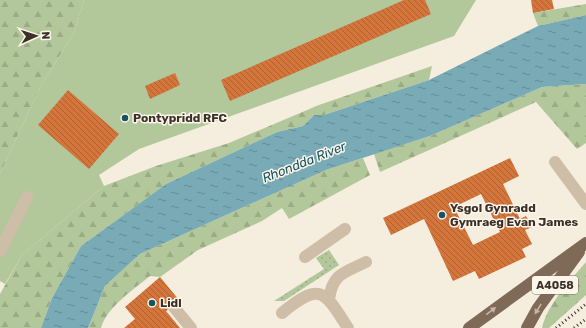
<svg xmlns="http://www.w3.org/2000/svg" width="586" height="328" viewBox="0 0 586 328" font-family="Rubik,sans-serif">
<defs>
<pattern id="grass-dots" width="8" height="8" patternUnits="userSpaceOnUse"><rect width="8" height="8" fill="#b2c79a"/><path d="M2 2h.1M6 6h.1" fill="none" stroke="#9aab85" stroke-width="1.8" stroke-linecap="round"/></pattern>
<pattern id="forest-firs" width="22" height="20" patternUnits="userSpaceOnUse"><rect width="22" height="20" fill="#b2c79a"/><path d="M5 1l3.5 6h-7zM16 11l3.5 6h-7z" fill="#9aab85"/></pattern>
<pattern id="water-ripples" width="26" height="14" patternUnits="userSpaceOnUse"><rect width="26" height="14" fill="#78abb6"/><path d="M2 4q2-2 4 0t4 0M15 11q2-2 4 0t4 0" fill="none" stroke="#648c94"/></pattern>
<pattern id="building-back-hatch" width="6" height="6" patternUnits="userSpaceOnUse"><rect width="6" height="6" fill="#d4753c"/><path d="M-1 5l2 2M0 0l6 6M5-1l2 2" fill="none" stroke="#ad6032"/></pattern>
</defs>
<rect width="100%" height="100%" fill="#f5eddd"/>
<!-- grass -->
<path fill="url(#grass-dots)" d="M329 250 339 265 284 301H274L324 269 316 258Z"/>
<!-- forest -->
<g fill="url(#forest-firs)">
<path d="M0 0H84L74 33 40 87 0 174Z"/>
<path d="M586 4V15L538 26 533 13Z"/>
<path d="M432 66 429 80 324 115H314L303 126 277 132 166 184 81 246 52 298 41 328H0V294L22 255 104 186 156 166 229 143 319 105Z"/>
<path d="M586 84V143L577 149 536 102 380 172 374 154 430 136 542 87Z"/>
<path d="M363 158 370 175 289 219 282 208 262 221 198 250 160 277 150 276C134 289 106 308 101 328H88L105 286 140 254 326 170Z"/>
<path d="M586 262V295L549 328H542C548 303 570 281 586 262Z"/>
</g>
<!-- pitch -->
<path fill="#b2c79a" d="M84 0H476L454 36 139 149 99 175 104 186 22 255 5 284 0 281V174L40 87 74 33Z"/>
<!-- water -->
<path fill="url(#water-ripples)" d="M586 15V84L542 87 430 136 326 170 140 254 105 286 88 328H41L52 298 81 246 166 184 277 132 303 126 314 115H324L429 80 538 26Z"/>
<!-- building -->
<g fill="url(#building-back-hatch)" fill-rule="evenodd">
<path d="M404 0H425L431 14 230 101 221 80Z"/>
<path d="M531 0H552L554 9 533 13Z"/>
<path d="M175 73 180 85 150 99 145 86Z"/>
<path d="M68 90 119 134 89 169 38 125Z"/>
<path d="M510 158 519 176 503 184 520 219 526 216 532 227 525 230 532 244 522 249 526 257 479 279 475 271 453 281 424 219 391 235 383 218ZM481 194 500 232 473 245 454 207Z"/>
<path d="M160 277 179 300 166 311 180 328H124L135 319 125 307Z"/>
</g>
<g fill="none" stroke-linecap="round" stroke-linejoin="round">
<!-- minor -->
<g stroke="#cfbea7" stroke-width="12">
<path d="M555 162 586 204"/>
<path d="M0 251 27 197"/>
<path d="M305 257 345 229"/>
<path d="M329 299C333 273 344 273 366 262"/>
<path d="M173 306 191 328"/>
<path d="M282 313C321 281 324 291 348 328"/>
</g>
<!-- major -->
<g stroke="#7f6a57" stroke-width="12">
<path d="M469 328 586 243"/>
<path d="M527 328 538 308 579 252"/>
</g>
<!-- rail -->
<g stroke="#3b3028" stroke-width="3" stroke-dasharray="1 3" stroke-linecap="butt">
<path d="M556 328 586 304"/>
<path d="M574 328 586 319"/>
</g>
</g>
<!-- one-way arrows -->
<defs><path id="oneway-solid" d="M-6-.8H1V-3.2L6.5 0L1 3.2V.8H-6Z"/></defs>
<g fill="#c4b7a8">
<use href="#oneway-solid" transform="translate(538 309) rotate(122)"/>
<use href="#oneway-solid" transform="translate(491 311) rotate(-37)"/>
</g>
<!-- markers -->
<g fill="#185362" stroke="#fcf6ea" stroke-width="1.5">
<circle cx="125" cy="118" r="4"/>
<circle cx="442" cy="215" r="4"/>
<circle cx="152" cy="303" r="4"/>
</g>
<g text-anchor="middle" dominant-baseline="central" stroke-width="3" stroke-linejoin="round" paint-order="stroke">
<!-- shield labels -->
<rect fill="#fcf6ea" stroke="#756b62" stroke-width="1" x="532" y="276" width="46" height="18" rx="3"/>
<g font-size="11" font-weight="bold" fill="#3b3028">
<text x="555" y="285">A4058</text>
</g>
<!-- poi labels -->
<g font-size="12" font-weight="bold" fill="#3b3028" stroke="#fcf6ea" text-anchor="start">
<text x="133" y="118">Pontypridd RFC</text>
<text x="450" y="208">Ysgol Gynradd<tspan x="450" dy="14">Gymraeg Evan James</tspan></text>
<text x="160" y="303">Lidl</text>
</g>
<!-- water labels -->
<g font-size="13" font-style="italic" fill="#185362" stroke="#fcf6ea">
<text transform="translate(304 162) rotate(-22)">Rhondda River</text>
</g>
</g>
<!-- north arrow -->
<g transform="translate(36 36) rotate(87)" stroke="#fcf6ea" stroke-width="3" paint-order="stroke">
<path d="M0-3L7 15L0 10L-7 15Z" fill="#3b3028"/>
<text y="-6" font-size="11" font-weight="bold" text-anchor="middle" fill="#3b3028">N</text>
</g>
</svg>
